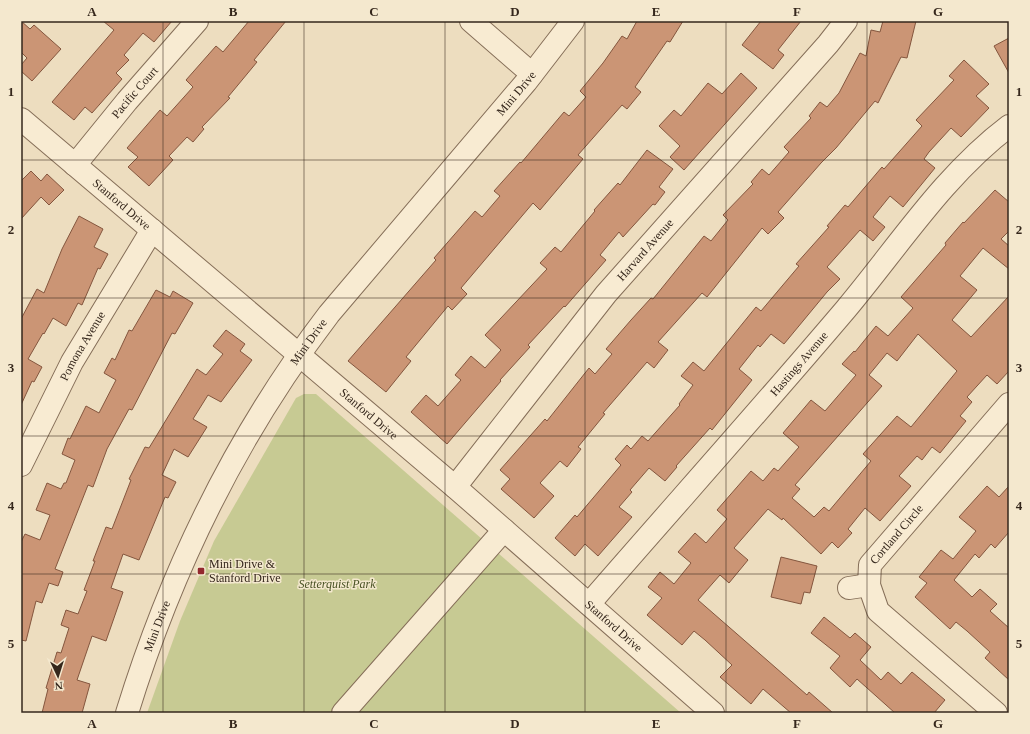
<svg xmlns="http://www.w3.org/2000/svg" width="1030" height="734" viewBox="0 0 1030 734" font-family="'Times New Roman',serif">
<rect width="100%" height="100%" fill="#edddbf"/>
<!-- green -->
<path fill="#c7ca93" d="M304 394H316L681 713H147L180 621 214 541 296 398Z"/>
<!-- building -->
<g fill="#cb9575" stroke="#84563e" fill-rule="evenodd">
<path d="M21 21 30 29 34 25 61 49 32 81 21 71V65L27 58 21 52Z"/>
<path d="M103 21H172L154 42 143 33 124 55 129 60 116 73 122 79 92 113 85 107 74 120 52 102 114 30Z"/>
<path d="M249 21H286L254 60 257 62 228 97 230 98 202 127 204 129 193 142 187 137 169 156 173 160 149 186 128 167 138 157 127 148 160 110 167 116 193 87 186 80 216 46 223 52Z"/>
<path d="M637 21H683L670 42 667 41 635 87 641 92 627 109 622 105 578 155 583 159 540 210 533 203 461 288 467 294 452 310 448 306 406 357 411 361 386 392 348 361 436 260 434 258 475 211 482 217 500 196 494 191 520 162 521 163 564 112 569 116 586 97 580 91 603 63 622 36 627 39Z"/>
<path d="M761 21H801L778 50 784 55 773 69 742 45Z"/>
<path d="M883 21H916L907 58 901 57 878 103 875 101 836 148 821 163 778 212 784 218 768 234 762 228 707 297 702 293 658 342 668 350 654 368 647 362 603 413 605 414 578 447 581 449 567 467 560 461 540 483 554 496 534 518 501 489 510 479 500 470 545 419 547 421 589 368 595 374 612 354 606 349 631 320 651 298 653 299 704 236 711 241 728 220 723 215 753 184 751 182 762 169 769 175 789 152 784 147 811 118 809 116 820 102 827 107 839 93 860 53 866 56 871 30 880 32Z"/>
<path d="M1009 38V73L994 46Z"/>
<path d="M964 60 989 84 976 96 989 108 961 137 951 128 929 152 924 159 935 168 903 207 890 196 873 217 885 227 873 241 860 230 827 267 840 279 827 292 784 344 771 334 760 347 758 345 739 369 752 380 712 430 710 428 676 466 677 467 665 481 649 468 630 490 632 492 619 507 632 517 598 556 585 544 575 556 555 538 575 515 577 517 621 465 615 459 627 445 631 449 642 436 648 441 680 405 679 404 693 385 681 376 693 362 704 371 756 307 761 311 799 266 796 264 829 227 827 226 845 205 848 207 882 167 884 169 922 126 916 120 954 80 949 76Z"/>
<path d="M741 73 757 88 684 170 670 157 680 146 659 126 674 110 681 116 708 83 722 94Z"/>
<path d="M647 150 673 169 659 187 665 192 655 205 653 204 623 237 619 232 600 255 606 260 565 307 564 306 528 345 530 347 500 380 501 381 447 444 411 412 426 395 438 406 461 380 455 375 471 356 485 368 501 350 485 335 547 269 540 263 555 247 561 252 595 211 594 210 618 183 620 185Z"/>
<path d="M31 171 41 181 47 174 64 190 49 205 41 197 21 219V181Z"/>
<path d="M995 190 1009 202V231L1001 239 1009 246V269L983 248 960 276 977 290 952 320 971 337 1009 296V371L997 384 987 375 967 397 972 402 960 416 966 421 940 453 932 447 922 460 917 456 899 476 911 486 880 521 865 508 848 529 852 533 838 548 832 542 821 554 783 518 782 520 768 509 734 548 748 560 729 583 720 575 698 600 807 695 809 692 833 713H791L763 689 751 704 720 677 732 665 705 640 694 631 682 645 647 615 662 598 648 587 660 572 674 584 691 563 678 552 695 533 706 543 727 519 717 510 751 471 763 481 774 468 778 471 799 447 783 433 811 400 825 411 856 375 842 364 854 351 855 352 876 326 888 336 913 308 901 297 946 245 945 243 963 222 964 223ZM918 334 957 371 911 427 897 416 863 454 871 461 829 511 824 507 814 517 792 498 800 489 795 485 882 386 869 375 887 353 897 361Z"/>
<path d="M79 216 103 229 94 247 108 254 100 269 98 268 82 305 78 303 66 326 53 318 44 334 43 333 28 359 42 367 34 382 32 381 21 405V319L37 289 44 293 62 249Z"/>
<path d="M156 290 170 297 173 291 193 303 175 334 172 333 132 410 129 409 107 449 93 487 88 485 55 569 63 572 58 586 49 583 42 603 36 601 26 641 21 640V542L25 534 40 540 50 515 36 510 47 483 61 489 64 483H66L75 460 62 454 68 438 70 439 86 406 99 413 116 380 104 373 112 358 115 360 129 330 132 331Z"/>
<path d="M226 330 245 344 240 351 252 360 221 402 208 395 193 419 207 427 188 457 174 449 162 475 176 482 168 498 165 497 139 560 123 554 111 588 123 592 106 641 92 636 77 680 90 684 82 713H42L48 689 46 688 57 652 61 653 69 628 61 625 66 610 78 614 87 591 84 590 95 561H93L106 527 112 529 131 480 129 479 145 447 149 448 197 369 206 375 223 354 213 346Z"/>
<path d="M987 486 999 497 1009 486V532L995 548 991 544 979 558 975 554 954 580 972 597 980 589 997 604 990 611 1009 628V680L985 658 990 652 967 631 956 622 950 629 915 597 927 583 919 577 941 550 953 559 976 531 959 517Z"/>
<path d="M781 557 817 566 810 593 804 592 801 604 771 597Z"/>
<path d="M824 617 850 638 855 633 871 647 860 660 881 680 888 672 901 684 912 672 945 700 934 713H895L857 679 850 687 830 668 840 656 811 633Z"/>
</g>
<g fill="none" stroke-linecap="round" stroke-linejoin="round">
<defs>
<g id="minor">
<path d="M471 21 532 74"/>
<path id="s1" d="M21 119 455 487 713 713"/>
<path id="s2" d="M75 165 127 101 197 21"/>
<path id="s3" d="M21 465 72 362 152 230"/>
<path id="s4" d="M455 487 606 294 828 44 846 21"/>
<path d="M849 588 869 585"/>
<path id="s5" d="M589 604C675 505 762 408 846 309 898 247 944 175 1009 126"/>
<path id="s6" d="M127 713C171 570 238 433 329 314L526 82 573 21"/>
<path d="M343 713 504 530"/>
<path id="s7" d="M996 713 878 611 869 585 870 565 1009 404"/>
</g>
</defs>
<!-- minor casing -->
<use href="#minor" stroke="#856e58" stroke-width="24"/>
<!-- minor -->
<use href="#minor" stroke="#f8ebd2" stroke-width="22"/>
</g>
<!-- grid -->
<path fill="none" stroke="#35271c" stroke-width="1" stroke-opacity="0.55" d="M163 21V713M304 21V713M445 21V713M585 21V713M726 21V713M867 21V713M21 160H1009M21 298H1009M21 436H1009M21 574H1009"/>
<!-- markers -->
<rect fill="#93292e" stroke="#f4e8ce" stroke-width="1.5" x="197" y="567" width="8" height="8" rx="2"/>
<g text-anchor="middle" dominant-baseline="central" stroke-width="3" stroke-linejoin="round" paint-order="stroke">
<!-- street labels -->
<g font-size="12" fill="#35271c" stroke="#f4e8ce">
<text stroke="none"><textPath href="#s2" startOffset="94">Pacific Court</textPath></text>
<text stroke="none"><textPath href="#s6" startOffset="739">Mini Drive</textPath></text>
<text stroke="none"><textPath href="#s1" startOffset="132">Stanford Drive</textPath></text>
<text stroke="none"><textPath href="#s4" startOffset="304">Harvard Avenue</textPath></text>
<text stroke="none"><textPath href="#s6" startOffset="415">Mini Drive</textPath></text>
<text stroke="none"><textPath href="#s3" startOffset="134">Pomona Avenue</textPath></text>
<text stroke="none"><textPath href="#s5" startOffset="319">Hastings Avenue</textPath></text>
<text stroke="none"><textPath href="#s1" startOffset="456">Stanford Drive</textPath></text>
<text stroke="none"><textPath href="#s7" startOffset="244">Cortland Circle</textPath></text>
<text stroke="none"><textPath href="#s1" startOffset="780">Stanford Drive</textPath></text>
<text stroke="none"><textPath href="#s6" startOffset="92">Mini Drive</textPath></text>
</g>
<!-- poi labels -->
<g font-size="12" fill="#35271c" stroke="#f4e8ce" text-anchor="start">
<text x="209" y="564">Mini Drive &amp;<tspan x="209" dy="14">Stanford Drive</tspan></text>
</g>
<!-- park labels -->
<g font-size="12" font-style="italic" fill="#485123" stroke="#f4e8ce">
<text x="337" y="584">Setterquist Park</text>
</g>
</g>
<!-- border -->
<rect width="1030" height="734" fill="none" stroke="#f4e8ce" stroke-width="44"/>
<!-- north arrow -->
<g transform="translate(58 676) rotate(176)" stroke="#f4e8ce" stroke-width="3" paint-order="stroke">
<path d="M0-3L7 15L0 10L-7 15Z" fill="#35271c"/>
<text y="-6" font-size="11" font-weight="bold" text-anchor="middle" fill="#35271c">N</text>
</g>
<rect x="22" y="22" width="986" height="690" fill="none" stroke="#35271c" stroke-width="1.5"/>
<g font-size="13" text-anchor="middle" font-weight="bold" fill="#35271c">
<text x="92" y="16">A</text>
<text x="233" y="16">B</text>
<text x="374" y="16">C</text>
<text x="515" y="16">D</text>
<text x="656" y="16">E</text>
<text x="797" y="16">F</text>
<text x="938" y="16">G</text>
<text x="11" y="96">1</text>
<text x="1019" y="96">1</text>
<text x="11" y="234">2</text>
<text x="1019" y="234">2</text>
<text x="11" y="372">3</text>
<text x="1019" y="372">3</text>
<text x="11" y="510">4</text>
<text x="1019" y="510">4</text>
<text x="11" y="648">5</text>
<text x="1019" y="648">5</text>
<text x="92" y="728">A</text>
<text x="233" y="728">B</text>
<text x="374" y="728">C</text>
<text x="515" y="728">D</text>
<text x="656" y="728">E</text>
<text x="797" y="728">F</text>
<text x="938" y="728">G</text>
</g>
</svg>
